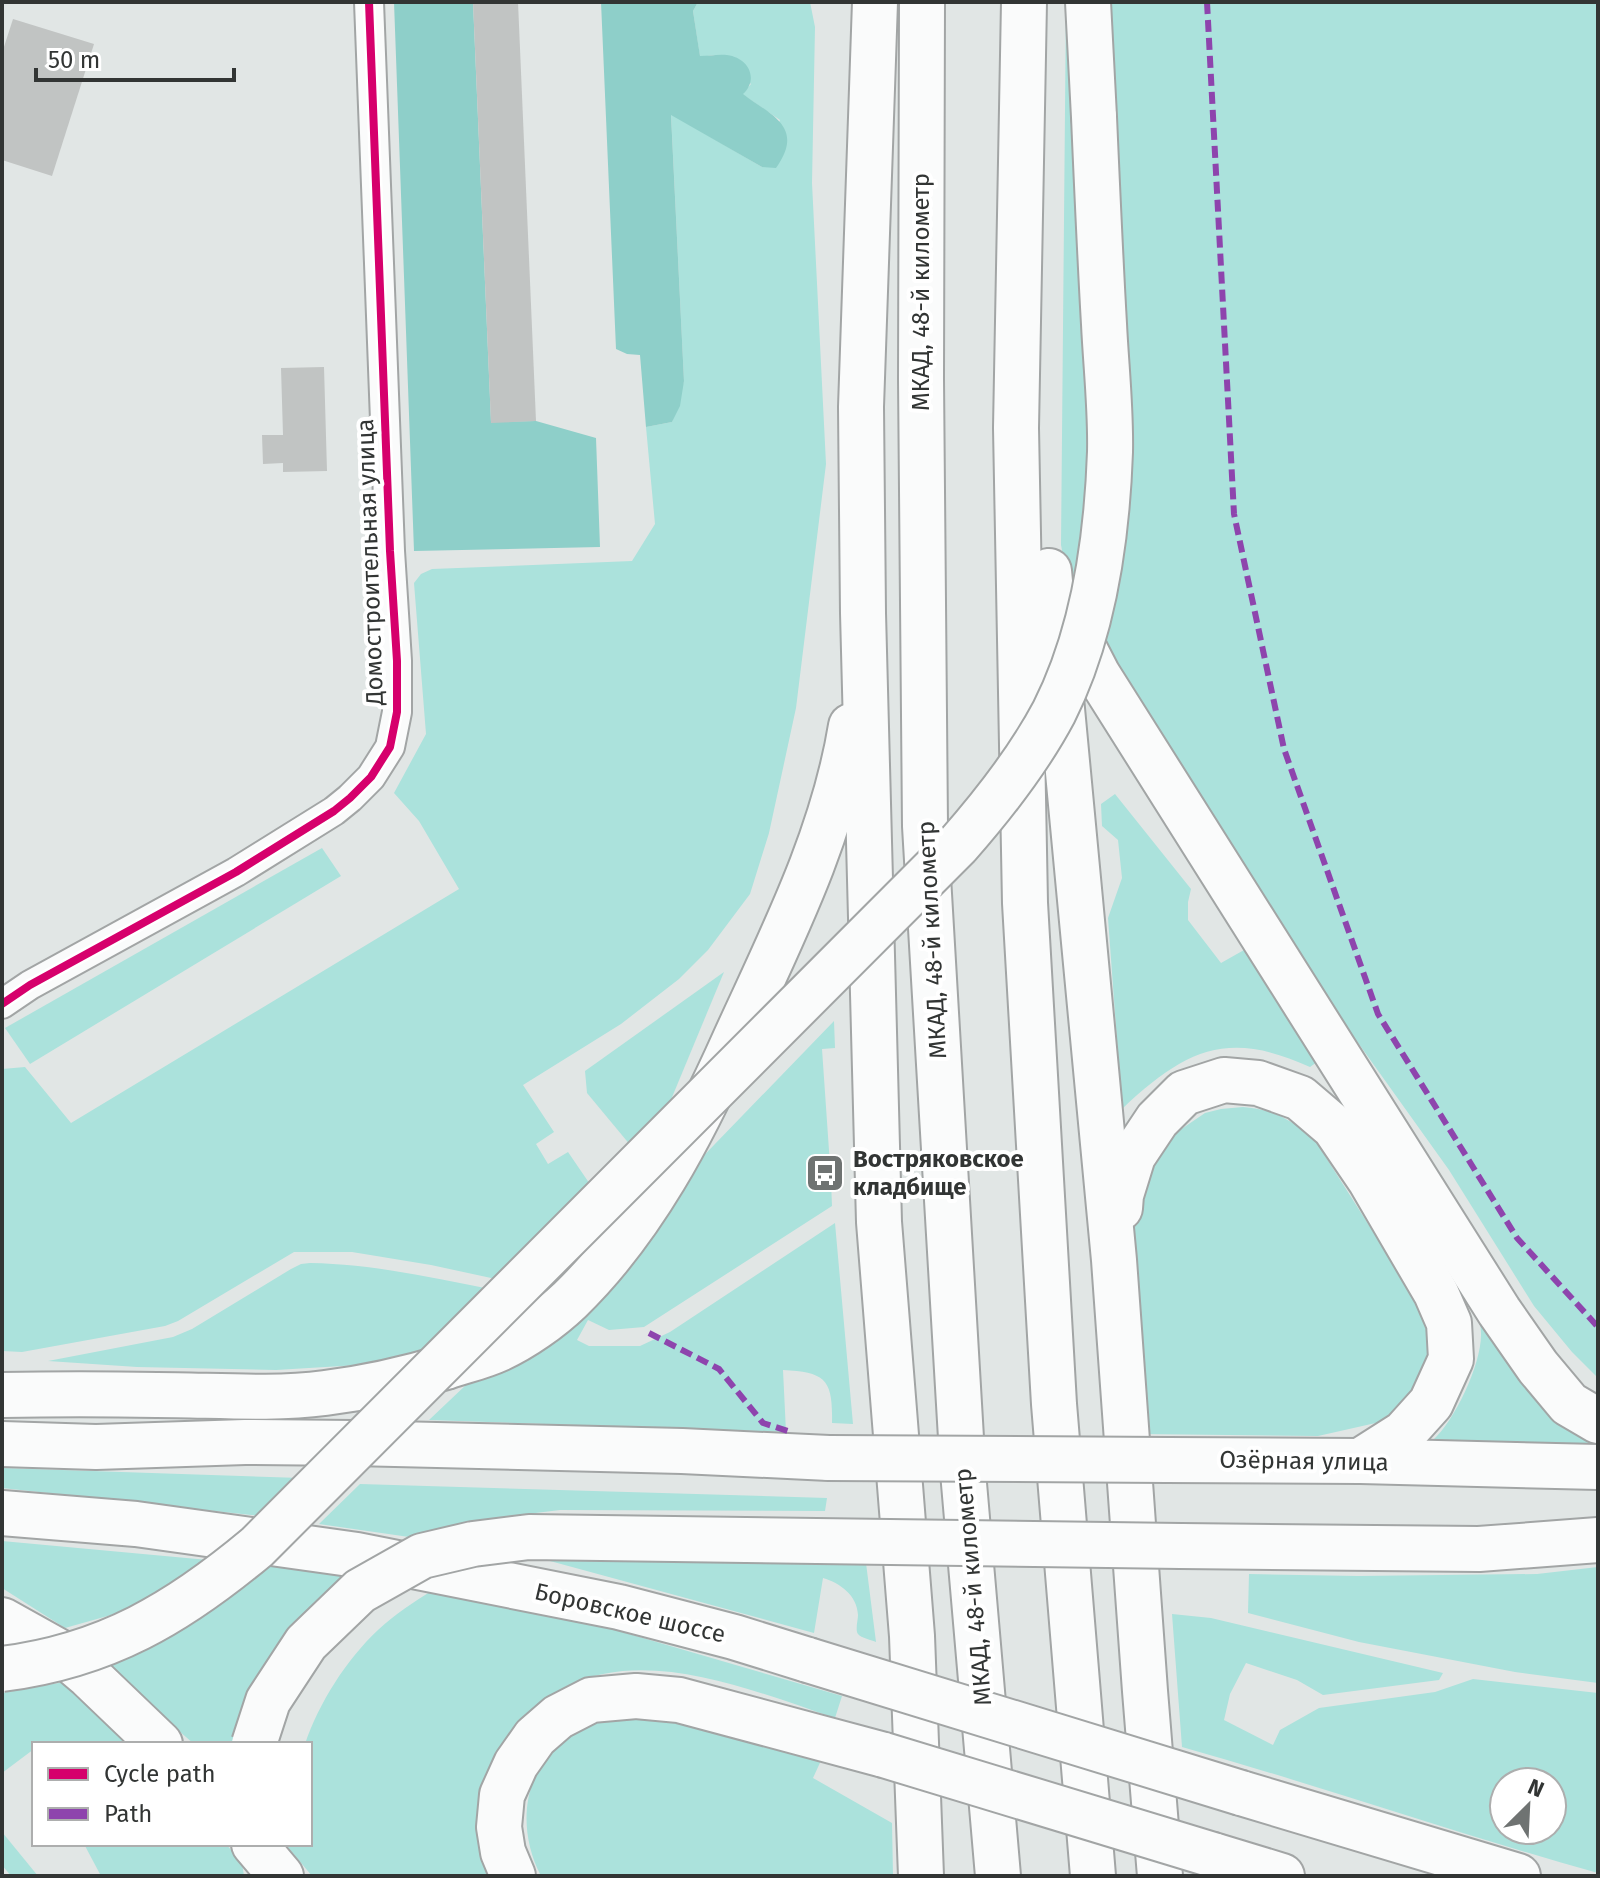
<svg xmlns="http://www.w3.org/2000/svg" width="1600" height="1878" viewBox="0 0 1600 1878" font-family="'Fira Sans',sans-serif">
<rect width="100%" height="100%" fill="#e1e6e5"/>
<!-- green -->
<g fill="#abe2dc" fill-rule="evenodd">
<path d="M698 2H810L815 27 812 183 826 464 796 708 769 833 750 894 708 950 679 979 621 1024 523 1085 554 1132 536 1144 548 1164 568 1152 596 1193 505 1281 431 1265 352 1252H294L178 1321 165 1326 22 1352 2 1351V1069L25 1067 71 1123 459 889 419 821 394 793 426 734 414 583 421 574 432 569 632 561 655 524 646 427 672 422 684 381 671 114 762 167 780 120 742 94 751 84 714 55 700 57 693 11Z"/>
<path d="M1066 2H1598V1378L1572 1352 1534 1306 1449 1170 1321 991 1073 608 1061 545Z"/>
<path d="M1115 794 1191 889 1188 902V920L1221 963 1244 950 1324 1057 1310 1067C1227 1029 1185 1050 1122 1109L1108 918 1122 878 1118 840 1102 826 1101 804Z"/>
<path d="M322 848 341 876 30 1064 5 1028Z"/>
<path d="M724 972 658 1131 636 1152 587 1093 585 1071Z"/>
<path d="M834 1021 835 1048 822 1049 830 1165 819 1166 820 1182 831 1181 832 1206 644 1327 609 1330 588 1320 577 1340 589 1346H640L670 1332 835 1223 853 1424 832 1423C833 1380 826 1372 783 1370L786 1432 429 1420 657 1204Z"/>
<path d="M1243 1107C1275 1110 1286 1118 1313 1137L1429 1320 1433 1351 1415 1390 1389 1420 1318 1436 1142 1434 1130 1258 1134 1211 1162 1149 1180 1130 1205 1113 1221 1109Z"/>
<path d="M310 1263C372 1264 435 1278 495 1290L424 1361 276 1370 137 1367 48 1361 173 1337 192 1329 291 1269 301 1264Z"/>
<path d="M1478 1314 1598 1434V1454L1412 1455C1419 1450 1427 1446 1433 1440 1455 1420 1482 1363 1481 1333 1481 1327 1479 1320 1478 1314Z"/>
<path d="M2 1468 301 1478 260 1516 2 1488Z"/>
<path d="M360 1484 827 1498 825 1511 560 1510 519 1515 460 1527 430 1540 319 1524Z"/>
<path d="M2 1541 208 1560 136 1604 111 1615 65 1628 2 1588Z"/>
<path d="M576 1558 866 1563 876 1642C872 1640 861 1638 858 1634 855 1630 858 1620 858 1615 857 1595 840 1583 823 1578L814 1633 550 1561Z"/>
<path d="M268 1565 367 1578 253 1744H194L102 1664Z"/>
<path d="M1598 1567V1683L1515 1672 1359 1642 1248 1613 1249 1574 1358 1576 1537 1574Z"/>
<path d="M433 1590 528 1608 612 1629 842 1696 835 1718C723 1680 582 1620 501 1748L491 1876H312L287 1846V1844H310V1744H305C319 1703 346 1660 378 1630 395 1614 414 1602 433 1590Z"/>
<path d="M1172 1614 1211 1618 1443 1673 1439 1680 1323 1695 1297 1680 1246 1663 1230 1694 1224 1720 1273 1745 1280 1730 1319 1708 1435 1692 1473 1679 1598 1693V1873C1458 1834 1321 1786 1182 1747ZM1504 1782H1552V1830H1504Z"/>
<path d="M70 1681 135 1744H34V1749L2 1773V1693Z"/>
<path d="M648 1713 824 1754 813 1778 892 1823 893 1876H541C512 1820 526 1752 588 1725 607 1717 628 1716 648 1713Z"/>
<path d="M2 1832 38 1876H11L2 1865Z"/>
<path d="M84 1844H226L242 1863 244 1876H101Z"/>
</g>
<!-- forest -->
<g fill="#8ecfc9">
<path d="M394 2H473L491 422 536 421 596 438 600 547 414 551Z"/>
<path d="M601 2H698L693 11 700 56C709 56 718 54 727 55 749 58 759 79 743 94 772 116 805 127 776 168L762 167 671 115 684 381 680 406 672 422 646 427 640 355 627 354 616 349Z"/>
</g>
<!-- building -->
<g fill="#c1c4c3">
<path d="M473 2H518L536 421 491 423Z"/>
<path d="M13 19 94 44 52 176 2 160V53Z"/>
<path d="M324 367 327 471 283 472V463L263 464 262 435H283L281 368Z"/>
</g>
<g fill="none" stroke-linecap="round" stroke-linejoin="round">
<defs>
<path id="minor" d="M2 1004 30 985 236 872 334 811 350 798 371 777 390 747 397 712V661L390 551 369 2"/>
<g id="primary">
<path d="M875 2 861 407 863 613 879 1222 912 1636 921 1876"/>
<path d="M1088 2 1094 117"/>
<path d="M1049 571 1114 1260 1145 1691 1160 1876"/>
<path d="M1069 619 1098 675 1499 1311 1538 1367 1569 1404 1598 1421"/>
<path d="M1120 1208 1121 1195 1133 1156 1157 1120 1184 1093 1224 1080 1258 1083 1300 1098 1334 1127 1370 1180 1436 1293 1449 1323 1451 1359 1431 1403 1404 1433 1360 1461"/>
<path d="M2 1395C54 1394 105 1394 157 1395 212 1395 270 1400 325 1393 366 1388 406 1379 446 1367 463 1361 482 1357 499 1349 523 1338 550 1319 570 1300 644 1228 693 1133 735 1039 781 938 833 837 851 726"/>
<path d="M2 1444 96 1447 245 1442 353 1443 682 1451 829 1458"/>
<path d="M1167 1460 1360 1461 1598 1467"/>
<path d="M2 1513 136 1524 357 1555 619 1607 734 1637 808 1660"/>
<path d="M1181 1546 1479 1549 1598 1540"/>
<path d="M2 1620 63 1654 89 1676 160 1744"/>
<path d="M1241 1793 1518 1876"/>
<path d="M254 1844 281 1876"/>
<path d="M1213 1855 1282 1876"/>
<path d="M513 1876 503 1852 499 1827 502 1795 516 1764 535 1737 558 1717 591 1700 636 1696 679 1700 884 1755"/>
</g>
<g id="trunk">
<path d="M922 2 921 379 925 826 963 1472 998 1876"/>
<path d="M1024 2 1016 428 1025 903 1054 1404 1093 1876"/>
</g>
</defs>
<!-- minor casing -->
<use href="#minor" stroke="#a2a5a5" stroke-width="32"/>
<!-- primary casing -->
<use href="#primary" stroke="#a2a5a5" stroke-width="48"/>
<!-- trunk casing -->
<use href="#trunk" stroke="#a2a5a5" stroke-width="48"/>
<!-- minor -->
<use href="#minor" stroke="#fafbfb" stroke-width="28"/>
<!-- primary -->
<use href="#primary" stroke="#fafbfb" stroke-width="44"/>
<!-- trunk -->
<use href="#trunk" stroke="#fafbfb" stroke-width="44"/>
<defs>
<g id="primary-bridge">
<path d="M829 1458 1167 1460"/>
<path d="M808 1660 1241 1793"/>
<path d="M2 1669C106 1656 178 1613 257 1547L958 845C994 804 1028 761 1054 712 1094 633 1107 539 1110 452 1111 409 1106 366 1104 324 1100 255 1097 186 1094 117"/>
<path d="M254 1744 268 1701 306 1643 360 1591 422 1556 473 1544 529 1537 1181 1546"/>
<path d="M884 1755 1213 1855"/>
</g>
</defs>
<!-- primary-bridge casing -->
<use href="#primary-bridge" stroke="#a2a5a5" stroke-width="48" stroke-linecap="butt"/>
<!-- primary-bridge -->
<use href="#primary-bridge" stroke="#fafbfb" stroke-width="44"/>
<!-- quiet -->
<g stroke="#8e44ad" stroke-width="6" stroke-dasharray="12 6" stroke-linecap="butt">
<path d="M1207 2 1234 514 1284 749 1378 1014 1517 1238 1598 1327"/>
<path d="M649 1333 719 1369 763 1423 788 1431"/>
</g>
<defs>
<path id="cycleway" d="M2 1004 30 985 236 872 334 811 350 798 371 777 390 747 397 712V661L390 551 369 2"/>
</defs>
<!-- cycleway casing -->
<use href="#cycleway" stroke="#fff" stroke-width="13"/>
<!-- cycleway -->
<use href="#cycleway" stroke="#d6006c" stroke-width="8"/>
</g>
<!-- icons -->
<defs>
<symbol id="bus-square" viewBox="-11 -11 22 22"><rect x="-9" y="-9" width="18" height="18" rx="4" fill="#6f7372" stroke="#fff"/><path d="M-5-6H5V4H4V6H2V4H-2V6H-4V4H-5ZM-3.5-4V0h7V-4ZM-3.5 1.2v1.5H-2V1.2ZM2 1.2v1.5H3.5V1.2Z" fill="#fff"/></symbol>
</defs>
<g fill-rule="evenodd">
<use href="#bus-square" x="803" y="1151" width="44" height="44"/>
</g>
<g text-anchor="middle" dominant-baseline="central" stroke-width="8" stroke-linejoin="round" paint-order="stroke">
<!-- street labels -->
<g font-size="24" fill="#323534" stroke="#fff">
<text transform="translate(921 292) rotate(-90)">МКАД, 48-й километр</text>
<text transform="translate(370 562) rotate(-92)">Домостроительная улица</text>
<text transform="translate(932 940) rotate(-93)">МКАД, 48-й километр</text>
<text transform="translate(1304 1461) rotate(1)">Озёрная улица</text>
<text transform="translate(973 1587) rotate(-95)">МКАД, 48-й километр</text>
<text transform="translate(630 1613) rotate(13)">Боровское шоссе</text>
</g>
<!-- poi labels -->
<g font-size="24" font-weight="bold" fill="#323534" stroke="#fff" text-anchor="start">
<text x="853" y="1159">Востряковское<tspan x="853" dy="28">кладбище</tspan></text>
</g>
</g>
<!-- border -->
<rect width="1600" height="1878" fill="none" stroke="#323534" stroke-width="8"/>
<!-- legend -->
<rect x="32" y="1742" width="280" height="104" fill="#ffffff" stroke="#adaeae" stroke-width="2"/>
<rect x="48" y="1768" width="40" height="12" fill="#d6006c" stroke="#adaeae" stroke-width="2"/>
<text x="104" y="1782" font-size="24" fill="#323534">Cycle path</text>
<rect x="48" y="1808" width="40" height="12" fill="#8e44ad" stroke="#adaeae" stroke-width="2"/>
<text x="104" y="1822" font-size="24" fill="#323534">Path</text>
<!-- north arrow -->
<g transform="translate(1528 1806) rotate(24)"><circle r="38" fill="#ffffff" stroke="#adaeae" stroke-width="2"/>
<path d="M0-6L14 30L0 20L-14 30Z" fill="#6f7372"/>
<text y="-12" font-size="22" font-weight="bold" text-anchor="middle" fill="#323534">N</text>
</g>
<!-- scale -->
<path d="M36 68v12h198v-12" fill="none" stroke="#323534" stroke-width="4"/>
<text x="48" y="68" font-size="24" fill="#323534" stroke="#ffffff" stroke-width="6" paint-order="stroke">50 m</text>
</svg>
